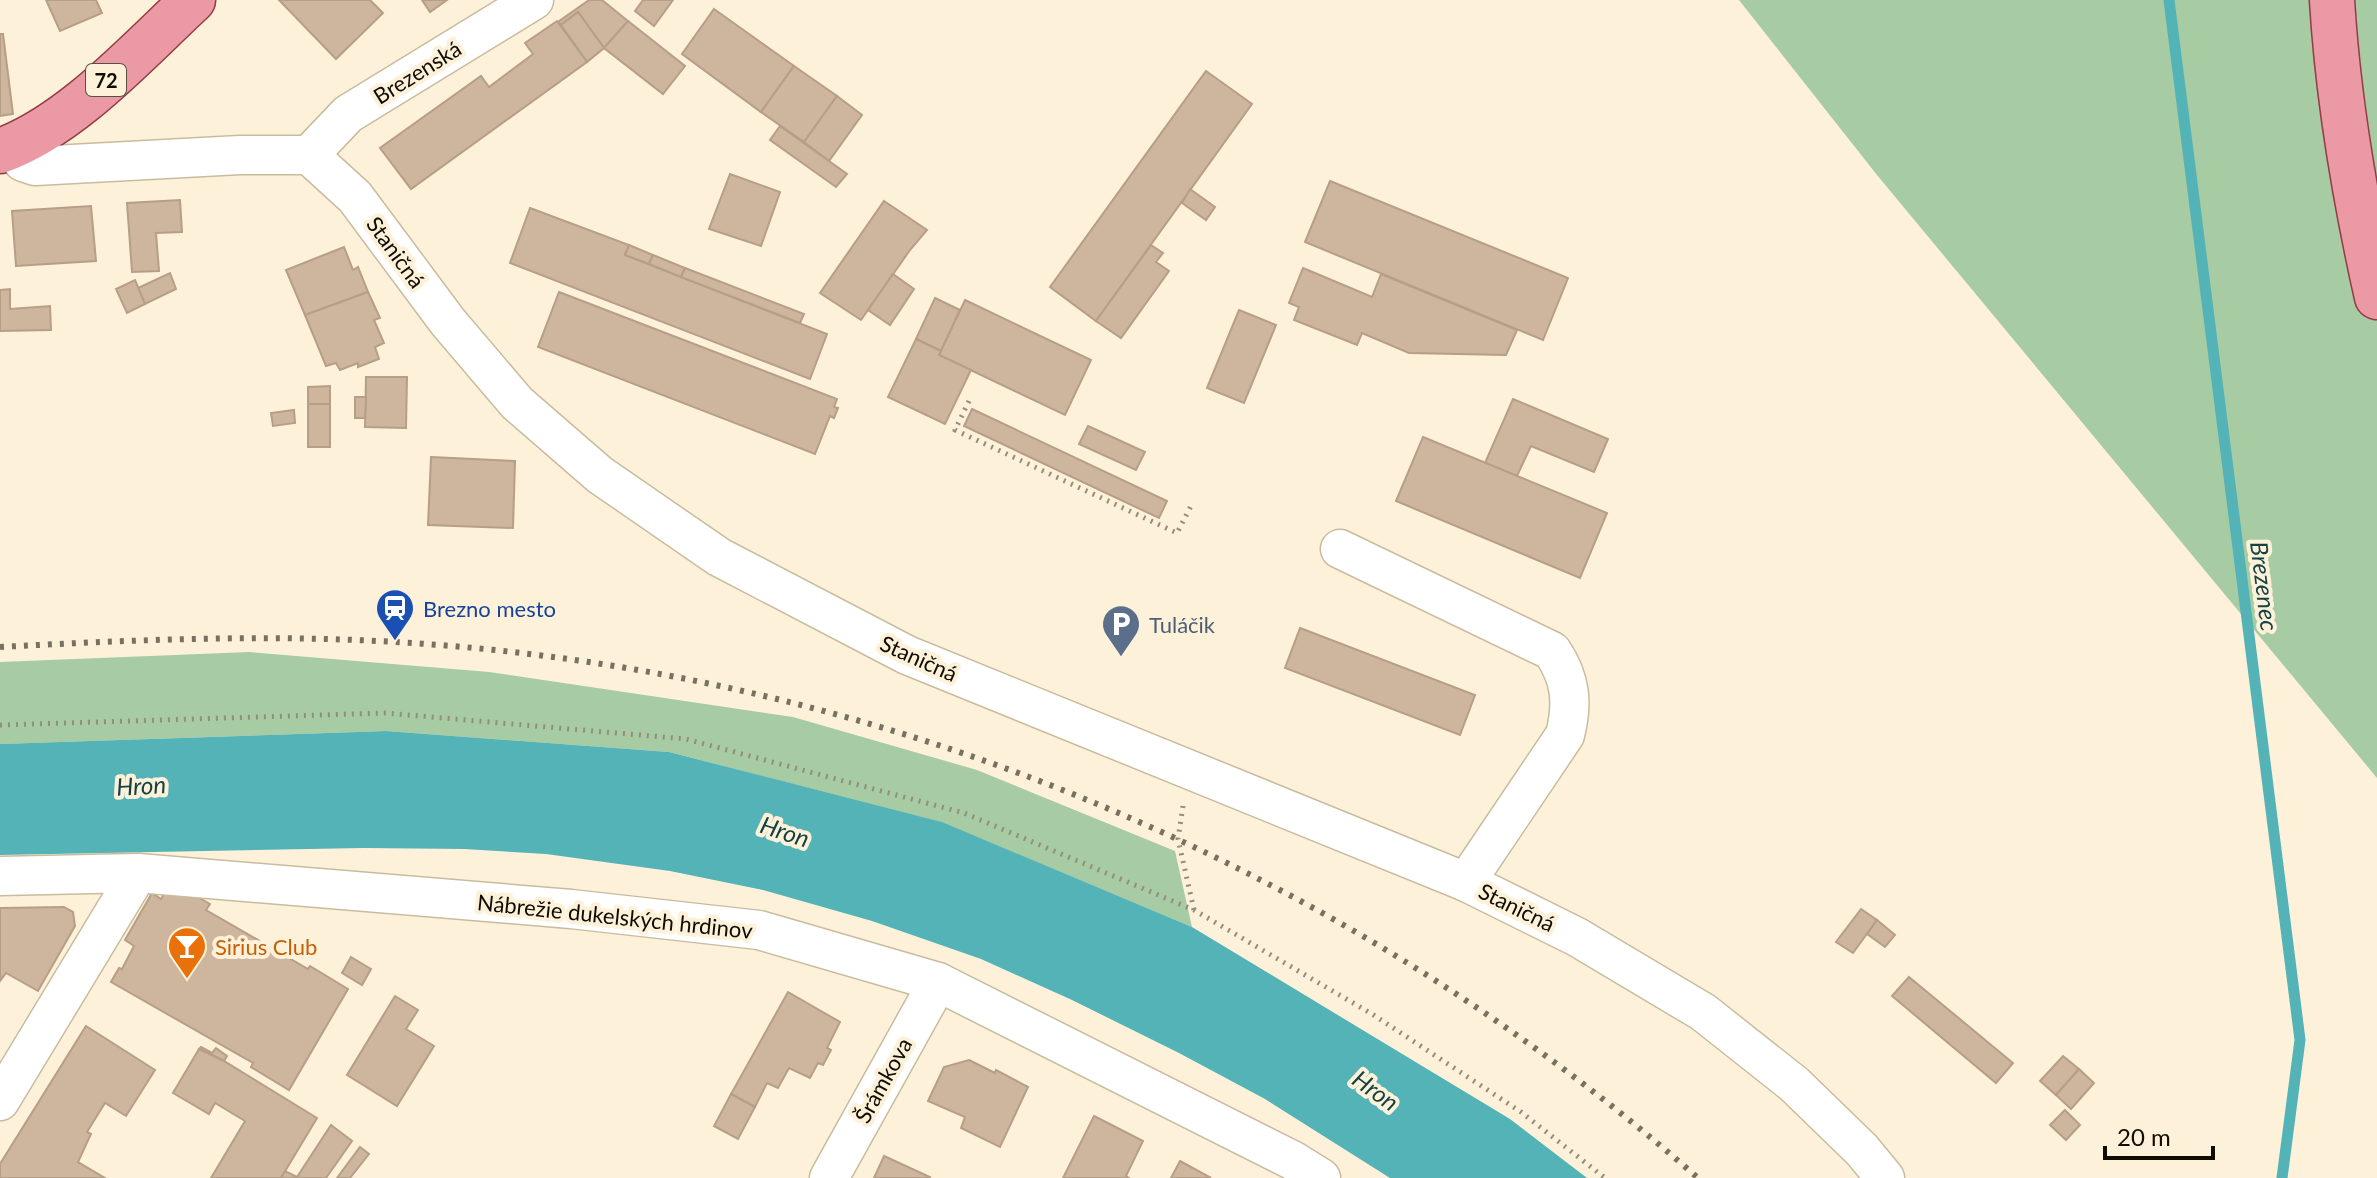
<svg xmlns="http://www.w3.org/2000/svg" width="2377" height="1178" viewBox="0 0 2377 1178" font-family="Lato,sans-serif">
<rect width="100%" height="100%" fill="#fdf2d9"/>
<!-- green -->
<g fill="#a7cba3">
<path d="M1739 0H2377V778L1877 175Z"/>
<path d="M249 652 489 672 793 717 977 770 1175 851 1192 927 941 822 669 752 386 731 0 744V662Z"/>
</g>
<!-- water -->
<path fill="#53b3b7" d="M386 731 669 752 942 822 1192 927 1510 1119 1587 1178H1390L1265 1099 1179 1053 1072 1000 981 959 872 921 763 890 670 871 546 854 464 849 364 848 0 855V744Z"/>
<g fill="none" stroke-linecap="round" stroke-linejoin="round">
<!-- stream -->
<path stroke="#53b3b7" stroke-width="11" d="M2169 0 2300 1040 2282 1178"/>
</g>
<!-- building -->
<g fill="#ceb59d" stroke="#b69e87" stroke-width="2">
<path d="M46 0H96L102 13 60 31Z"/>
<path d="M279 0H370L383 13 336 59Z"/>
<path d="M422 0H447L430 12Z"/>
<path d="M589 0H602L628 21 604 48 578 12 561 25 558 22Z"/>
<path d="M643 0H673L654 26 635 11Z"/>
<path d="M714 9 794 66 761 112 682 54Z"/>
<path d="M578 12 604 48 587 62 561 25Z"/>
<path d="M557 21 587 62 411 189 380 148 481 76 489 87 533 54 525 43Z"/>
<path d="M628 21 685 66 663 94 604 48Z"/>
<path d="M0 34H3L13 114 0 116Z"/>
<path d="M794 66 837 96 804 142 761 112Z"/>
<path d="M1206 71 1252 104 1096 321 1050 287Z"/>
<path d="M837 96 862 115 829 161 804 142Z"/>
<path d="M780 126 847 174 836 187 770 140Z"/>
<path d="M730 174 780 192 761 246 709 229Z"/>
<path d="M1330 181 1568 278 1543 340 1305 242Z"/>
<path d="M1190 189 1215 207 1206 220 1182 203Z"/>
<path d="M180 200 182 232 156 233 159 271 132 272 127 203Z"/>
<path d="M884 201 927 230 910 250 861 320 820 293Z"/>
<path d="M91 206 96 261 16 266 12 211Z"/>
<path d="M530 208 629 245 625 255 827 334 810 379 510 263Z"/>
<path d="M629 245 653 255 649 264 625 255Z"/>
<path d="M1151 245 1163 253 1156 262 1169 271 1121 338 1096 321Z"/>
<path d="M344 247 353 270 358 267 368 292 305 315 286 270Z"/>
<path d="M653 255 685 268 681 277 649 264Z"/>
<path d="M685 268 804 314 800 323 681 277Z"/>
<path d="M1303 268 1372 297 1381 274 1517 330 1506 355 1409 353 1362 333 1357 345 1294 320 1299 307 1289 303Z"/>
<path d="M170 273 176 289 145 304 138 288Z"/>
<path d="M893 274 914 289 890 325 868 310Z"/>
<path d="M135 280 145 304 127 313 116 289Z"/>
<path d="M10 289V309L50 306 51 330 0 331V290Z"/>
<path d="M368 292 380 318 374 320 384 343 375 347 379 359 358 367V363L340 370 336 363 326 366 305 315Z"/>
<path d="M559 292 837 399 834 407 838 408 834 418 830 416 815 454 538 347Z"/>
<path d="M935 298 960 310 941 351 916 339Z"/>
<path d="M965 300 1091 360 1065 415 939 355Z"/>
<path d="M1239 310 1276 325 1244 403 1207 388Z"/>
<path d="M916 339 941 351 939 355 971 370 945 424 888 397Z"/>
<path d="M366 377H407L406 428 365 427Z"/>
<path d="M330 386V404H308V387Z"/>
<path d="M355 397H366L365 418H355Z"/>
<path d="M1513 399 1608 439 1594 472 1531 446 1517 476 1485 463Z"/>
<rect x="308" y="404" width="22" height="43"/>
<path d="M972 409 1167 501 1159 518 964 426Z"/>
<path d="M294 410 295 423 273 426 271 413Z"/>
<path d="M1088 426 1145 452 1136 470 1079 444Z"/>
<path d="M1423 437 1607 513 1580 578 1396 501Z"/>
<path d="M431 457 515 461 513 528 428 525Z"/>
<path d="M1300 628 1475 695 1460 735 1285 668Z"/>
<path d="M171 882 210 904 206 910 308 969 310 966 348 989 289 1090 251 1067 253 1063 111 982 119 968 122 969 134 946 125 940 152 893 161 899Z"/>
<path d="M64 907 73 912 75 926 38 991 6 973 0 981V908Z"/>
<path d="M1861 909 1877 920 1853 953 1836 942Z"/>
<path d="M1877 920 1895 935 1885 947 1867 934Z"/>
<path d="M351 957 371 969 362 985 342 973Z"/>
<path d="M1909 977 2013 1063 1996 1083 1892 996Z"/>
<path d="M788 992 840 1022 827 1048 831 1050 823 1065 818 1063 810 1078 789 1068 778 1088 767 1083 755 1107 731 1094Z"/>
<path d="M395 996 418 1010 406 1029 434 1046 397 1106 347 1075Z"/>
<path d="M86 1026 155 1070 126 1116 105 1103 87 1132 91 1134 78 1162 105 1178H0V1164Z"/>
<path d="M201 1047 212 1053 216 1048 227 1056 224 1061 199 1049Z"/>
<path d="M199 1049 224 1061 317 1118 281 1178H211L245 1121 215 1103 209 1114 173 1093Z"/>
<path d="M2063 1056 2079 1069 2056 1095 2040 1081Z"/>
<path d="M969 1060 995 1073 996 1070 1028 1087 1000 1147 961 1128 965 1117 928 1101 944 1067Z"/>
<path d="M2079 1069 2094 1083 2071 1109 2056 1095Z"/>
<path d="M731 1094 755 1107 738 1139 714 1126Z"/>
<path d="M2065 1110 2080 1125 2066 1140 2050 1125Z"/>
<path d="M1094 1116 1143 1141 1126 1176 1129 1178H1063Z"/>
<path d="M331 1125 352 1141 326 1178H281L285 1171 297 1177Z"/>
<path d="M360 1147 369 1154 350 1178H337Z"/>
<path d="M884 1156 930 1177 929 1178H874Z"/>
<path d="M1180 1161 1211 1178H1171Z"/>
</g>
<g fill="none" stroke-linecap="round" stroke-linejoin="round">
<defs>
<g id="minor">
<path d="M10 148 23 162 35 166 240 155H309L355 197 448 322 517 403 600 475 719 557 907 655 1466 882 1577 937 1703 1012 1794 1084 1862 1150 1885 1178"/>
<path d="M309 155 348 114 534 0"/>
<path d="M1340 549 1552 651C1571 679 1573 703 1565 735L1466 882"/>
<path d="M0 876 138 873 571 909 759 930 938 982 1292 1160 1321 1178"/>
<path d="M0 1101 138 873"/>
<path d="M829 1178 938 982"/>
</g>
<g id="major">
<path d="M2332 0C2338 100 2355 199 2377 297"/>
<path d="M0 151C71 126 138 51 193 0"/>
</g>
</defs>
<!-- minor casing -->
<use href="#minor" stroke="#c9bc9e" stroke-width="41"/>
<!-- major casing -->
<use href="#major" stroke="#953b44" stroke-width="47"/>
<!-- path -->
<g stroke="#958d7b" stroke-width="5" stroke-dasharray="2 6" stroke-linecap="butt">
<path d="M969 401 955 430 1177 533 1191 506"/>
<path d="M0 725 385 713 686 739 964 813 1194 910 1372 1014 1521 1112 1605 1178"/>
<path d="M1183 806 1178 839 1194 910"/>
</g>
<!-- minor -->
<use href="#minor" stroke="#fff" stroke-width="38"/>
<!-- major -->
<use href="#major" stroke="#eb99a4" stroke-width="44"/>
<!-- rail -->
<path stroke="#787161" stroke-width="6" stroke-dasharray="4 8" stroke-linecap="butt" d="M0 647C131 640 264 634 395 642 874 669 1339 862 1698 1178"/>
</g>
<!-- icons -->
<defs>
<symbol id="station-pin" viewBox="-11 -11 22 30"><path d="M0 17L-7.5 6A9.5 9.5 0 1 1 7.5 6Z" fill="#1a4fb4" stroke="#fdf2d9"/><path d="M-3-6H3Q5-6 5-4V2Q5 4 3 4L4.5 6H3L1.5 4h-3L-3 6H-4.5L-3 4Q-5 4-5 2V-4Q-5-6-3-6ZM-3.5-4v3h7v-3ZM-3.5 1v1.5H-2V1ZM2 1v1.5H3.5V1Z" fill="#fff"/></symbol>
<symbol id="parking-pin" viewBox="-11 -11 22 30"><path d="M0 17L-7.5 6A9.5 9.5 0 1 1 7.5 6Z" fill="#5c6f8a" stroke="#fdf2d9"/><path d="M-3.5-5.5H1a3.5 3.5 0 0 1 0 7H-1V5.5H-3.5ZM-1-3.4V-.6H.8a1.4 1.4 0 0 0 0-2.8Z" fill="#fff"/></symbol>
<symbol id="bar-pin" viewBox="-11 -11 22 30"><path d="M0 17L-7.5 6A9.5 9.5 0 1 1 7.5 6Z" fill="#e8710a" stroke="#fdf2d9"/><path d="M-6-5H6L.8 .8V4.5H3.5V6h-7V4.5H-.8V.8Z" fill="#fff"/></symbol>
</defs>
<g fill-rule="evenodd">
<use href="#station-pin" x="373" y="586" width="44" height="60"/>
<use href="#parking-pin" x="1099" y="602" width="44" height="60"/>
<use href="#bar-pin" x="165" y="924" width="44" height="60"/>
</g>
<g text-anchor="middle" dominant-baseline="central" stroke-width="8" stroke-linejoin="round" paint-order="stroke">
<!-- shield labels -->
<rect fill="#fdf2d9" stroke="#575143" stroke-width="2" x="86" y="64" width="40" height="32" rx="6"/>
<g font-size="20" font-weight="bold" fill="#100c03">
<text x="106" y="80">72</text>
</g>
<!-- street labels -->
<g font-size="22" fill="#100c03" stroke="#fdf2d9">
<text transform="translate(417 72) rotate(-32)">Brezenská</text>
<text transform="translate(396 252) rotate(54)">Staničná</text>
<text transform="translate(919 658) rotate(24)">Staničná</text>
<text transform="translate(1517 907) rotate(26)">Staničná</text>
<text transform="translate(615 916) rotate(6)">Nábrežie dukelských hrdinov</text>
<text transform="translate(883 1080) rotate(-61)">Šrámkova</text>
</g>
<!-- transit labels -->
<g font-size="22" fill="#164399" stroke="#fdf2d9" text-anchor="start">
<text x="423" y="608">Brezno mesto</text>
</g>
<!-- service labels -->
<g font-size="22" fill="#4e5e75" stroke="#fdf2d9" text-anchor="start">
<text x="1149" y="624">Tuláčik</text>
</g>
<!-- food labels -->
<g font-size="22" fill="#c56008" stroke="#fdf2d9" text-anchor="start">
<text x="215" y="946">Sirius Club</text>
</g>
<!-- water labels -->
<g font-size="24" font-style="italic" fill="#144142" stroke="#fdf2d9">
<text transform="translate(2265 586) rotate(83)">Brezenec</text>
<text transform="translate(141 785) rotate(-3)">Hron</text>
<text transform="translate(785 831) rotate(18)">Hron</text>
<text transform="translate(1376 1090) rotate(36)">Hron</text>
</g>
</g>
<!-- scale -->
<path d="M2105 1146v12h108v-12" fill="none" stroke="#100c03" stroke-width="4"/>
<text x="2117" y="1146" font-size="24" fill="#100c03" stroke="#fdf2d9" stroke-width="6" paint-order="stroke">20 m</text>
</svg>
